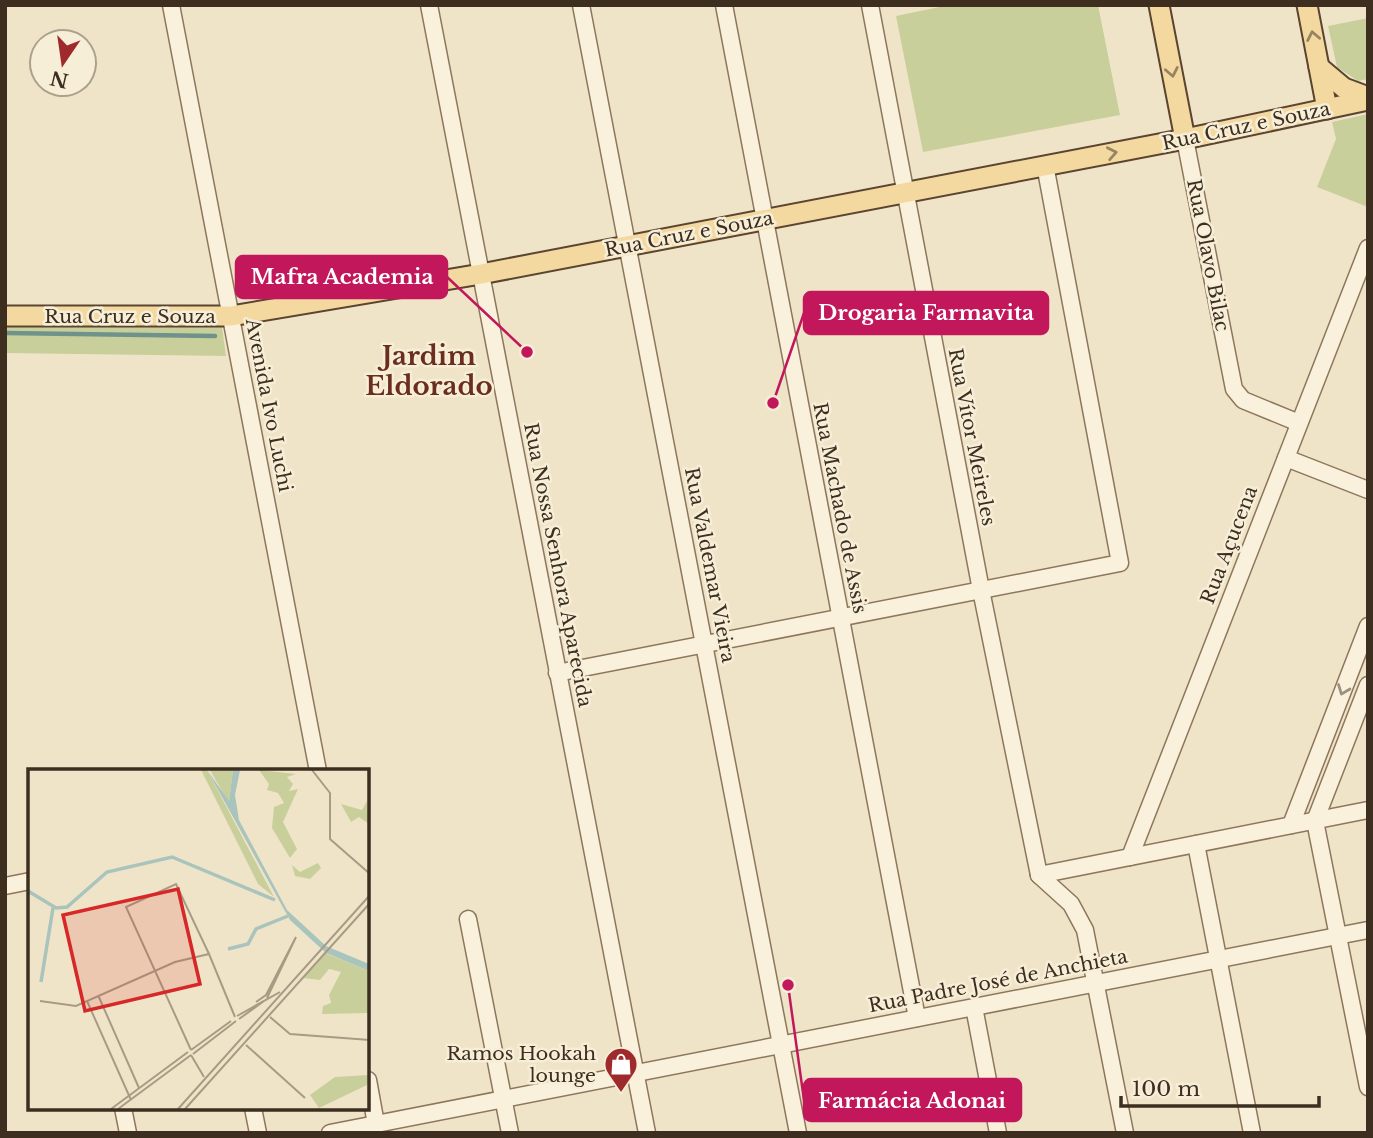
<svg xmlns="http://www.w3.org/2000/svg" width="1373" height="1138" viewBox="0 0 1373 1138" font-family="'Libre Baskerville',serif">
<rect width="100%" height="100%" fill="#f0e4c8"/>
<!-- green -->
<g fill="#c9cf9b">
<path d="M949 5H1098L1120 115 923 152 896 16Z"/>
<path d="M1368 18V79L1358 81 1337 67 1328 26Z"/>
<path d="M1368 114V207L1317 187 1336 139 1332 122Z"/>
<path d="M5 320H221L226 356 5 353Z"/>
</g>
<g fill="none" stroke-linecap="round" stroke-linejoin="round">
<!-- stream -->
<path stroke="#6f938a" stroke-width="4.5" d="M5 333 215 336"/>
<defs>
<g id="minor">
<path d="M171 5 318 771"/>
<path d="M429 5 647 1133"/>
<path d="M581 5 798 1133"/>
<path d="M724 5 917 1018"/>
<path d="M870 5 981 590 1039 875"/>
<path d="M1185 139 1234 389 1243 400 1299 423"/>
<path d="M1286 458 1368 490"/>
<path d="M557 673 1120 563 1045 165"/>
<path d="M1368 685 1315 821 1368 1087"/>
<path d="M1291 825 1368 626"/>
<path d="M1196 844 1252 1133"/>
<path d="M1130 857 1368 248"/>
<path d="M1039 875 1368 810"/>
<path d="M1039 875 1071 904 1085 930 1125 1133"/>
<path d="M5 886 30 881"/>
<path d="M468 919 510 1133"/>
<path d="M974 1007 998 1133"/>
<path d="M368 1080 376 1124"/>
<path d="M123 1108 128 1133"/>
<path d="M253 1108 258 1133"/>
<path d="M330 1133 1368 930"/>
</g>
<g id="major">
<path d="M1159 5 1185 139"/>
<path d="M1307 5 1327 109"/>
<path d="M1319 67 1344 88 1368 97"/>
<path d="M5 316H231L481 274 1185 139 1368 100"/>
</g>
</defs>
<!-- minor casing -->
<use href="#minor" stroke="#8d765c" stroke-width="19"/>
<!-- major casing -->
<use href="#major" stroke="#5b4430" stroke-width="23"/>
<!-- minor -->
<use href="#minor" stroke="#faf1dc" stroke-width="16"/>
<!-- major -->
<use href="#major" stroke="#f3d9a0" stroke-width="19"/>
</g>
<!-- one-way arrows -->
<defs><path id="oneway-chevron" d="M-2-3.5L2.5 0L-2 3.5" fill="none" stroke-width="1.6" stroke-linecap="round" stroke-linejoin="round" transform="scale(1.75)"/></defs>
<g stroke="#988460">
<use href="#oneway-chevron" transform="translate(1313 36) rotate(-101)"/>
<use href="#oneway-chevron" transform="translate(1172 72) rotate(79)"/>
<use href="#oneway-chevron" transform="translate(1112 153) rotate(-11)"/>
</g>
<use stroke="#9c907e" href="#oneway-chevron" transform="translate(1343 690) rotate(111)"/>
<!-- icons -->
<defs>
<symbol id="shop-pin" viewBox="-11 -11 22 30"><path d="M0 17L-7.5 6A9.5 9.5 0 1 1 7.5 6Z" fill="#9e2a2b" stroke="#f7eed8"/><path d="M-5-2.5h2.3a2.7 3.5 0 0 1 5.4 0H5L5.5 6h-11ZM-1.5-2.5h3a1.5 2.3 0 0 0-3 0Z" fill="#fff"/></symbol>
</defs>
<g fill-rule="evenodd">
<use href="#shop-pin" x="602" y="1045" width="38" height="52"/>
</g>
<g text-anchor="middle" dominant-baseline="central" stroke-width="5" stroke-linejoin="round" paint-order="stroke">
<!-- street labels -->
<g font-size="19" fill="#3d2e20" stroke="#f7eed8">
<text transform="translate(1246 126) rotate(-12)">Rua Cruz e Souza</text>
<text transform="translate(689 234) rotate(-11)">Rua Cruz e Souza</text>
<text transform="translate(1208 255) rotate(79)">Rua Olavo Bilac</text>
<text x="130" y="316">Rua Cruz e Souza</text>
<text transform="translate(269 405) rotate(79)">Avenida Ivo Luchi</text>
<text transform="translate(972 437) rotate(79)">Rua Vítor Meireles</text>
<text transform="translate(840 508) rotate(79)">Rua Machado de Assis</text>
<text transform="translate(1229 545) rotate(-69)">Rua Açucena</text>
<text transform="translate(558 565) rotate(79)">Rua Nossa Senhora Aparecida</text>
<text transform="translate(710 565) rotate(79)">Rua Valdemar Vieira</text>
<text transform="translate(998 981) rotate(-11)">Rua Padre José de Anchieta</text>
</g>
<!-- poi labels -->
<g font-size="19" fill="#3d2e20" stroke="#f7eed8" text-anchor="end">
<text x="596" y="1053">Ramos Hookah<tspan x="596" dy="22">lounge</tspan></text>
</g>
<!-- district labels -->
<g font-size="26" font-weight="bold" fill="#6b2e1e" stroke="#f7eed8">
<text x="429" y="356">Jardim<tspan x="429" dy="30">Eldorado</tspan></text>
</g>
</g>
<!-- overview -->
<g transform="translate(28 769)">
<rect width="341" height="341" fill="#f0e4c8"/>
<path d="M173 1H179L246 128 230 115ZM182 1H205L201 32 199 31ZM231 1 268 5 259 8 265 15 261 22 270 20 255 53 269 80 262 89 244 59 246 38 256 34 250 24 239 21 241 15ZM339 32 341 55 331 48 323 53 313 35 334 41ZM290 94 293 99 282 110 267 107 264 96 272 103ZM297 184 341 202V244L294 245 295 237 303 234 301 226 313 203 301 200 292 211 275 209ZM341 306 339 316 291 339 282 326 307 308Z" fill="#c9cf9b"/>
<path d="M179 1 201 32 205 1H212L207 26 211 51 259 141 298 177 341 195V202L298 184 262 151Z" fill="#a9c4bc"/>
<path fill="none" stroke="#a9c4bc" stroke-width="3.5" d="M0 122 28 139 39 138 79 103 144 88 247 131M200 180 220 175 228 160 260 147M13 213 25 139"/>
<path fill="none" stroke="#a89b85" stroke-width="2" d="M284 1 302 24V70L342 105M70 226 111 319M12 232 48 237 147 193 181 185 207 248M59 232 103 331M228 233 238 226 268 168 239 229M209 247 252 223M242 248 262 265 342 271M211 250 236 232M218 276 277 329M163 281 98 138 148 115 181 185M163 281 203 252M165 285 208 252M163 286 176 308M83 340 160 283M90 340 163 286M150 340 342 126M157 340 342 134"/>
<path fill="#d62828" fill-opacity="0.15" stroke="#d62828" stroke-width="3.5" d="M150 120 172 215 57 242 35 146Z"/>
<rect width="341" height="341" fill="none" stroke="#3d2e20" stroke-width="3.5"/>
</g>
<!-- callouts -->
<path fill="none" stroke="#c2185b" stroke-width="2.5" d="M527 352L447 277M773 403L804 313M788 985L804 1100"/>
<g fill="#c2185b" stroke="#f7eed8" stroke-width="2.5">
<circle cx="527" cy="352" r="7"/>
<circle cx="773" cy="403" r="7"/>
<circle cx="788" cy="985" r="7"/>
</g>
<g fill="#c2185b" stroke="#c2185b" stroke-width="2.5">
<rect x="236" y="256" width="211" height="42" rx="7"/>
<rect x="804" y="292" width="244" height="42" rx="7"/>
<rect x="804" y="1079" width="217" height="42" rx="7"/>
</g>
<g font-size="21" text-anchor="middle" font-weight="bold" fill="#fff">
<text x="342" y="284">Mafra Academia</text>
<text x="926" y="320">Drogaria Farmavita</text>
<text x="912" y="1108">Farmácia Adonai</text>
</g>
<!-- border -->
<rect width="1373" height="1138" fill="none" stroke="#3d2e20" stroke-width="14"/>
<!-- north arrow -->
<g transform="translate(63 63) rotate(193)"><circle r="33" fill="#f7eed8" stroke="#ada18e" stroke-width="2"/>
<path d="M0-5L12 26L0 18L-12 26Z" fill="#9e2a2b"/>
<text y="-10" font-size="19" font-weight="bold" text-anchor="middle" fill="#3d2e20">N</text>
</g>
<!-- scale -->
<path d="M1121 1096v10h198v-10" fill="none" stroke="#3d2e20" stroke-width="3.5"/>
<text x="1132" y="1096" font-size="21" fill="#3d2e20" stroke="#f7eed8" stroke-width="5" paint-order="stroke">100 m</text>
</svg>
